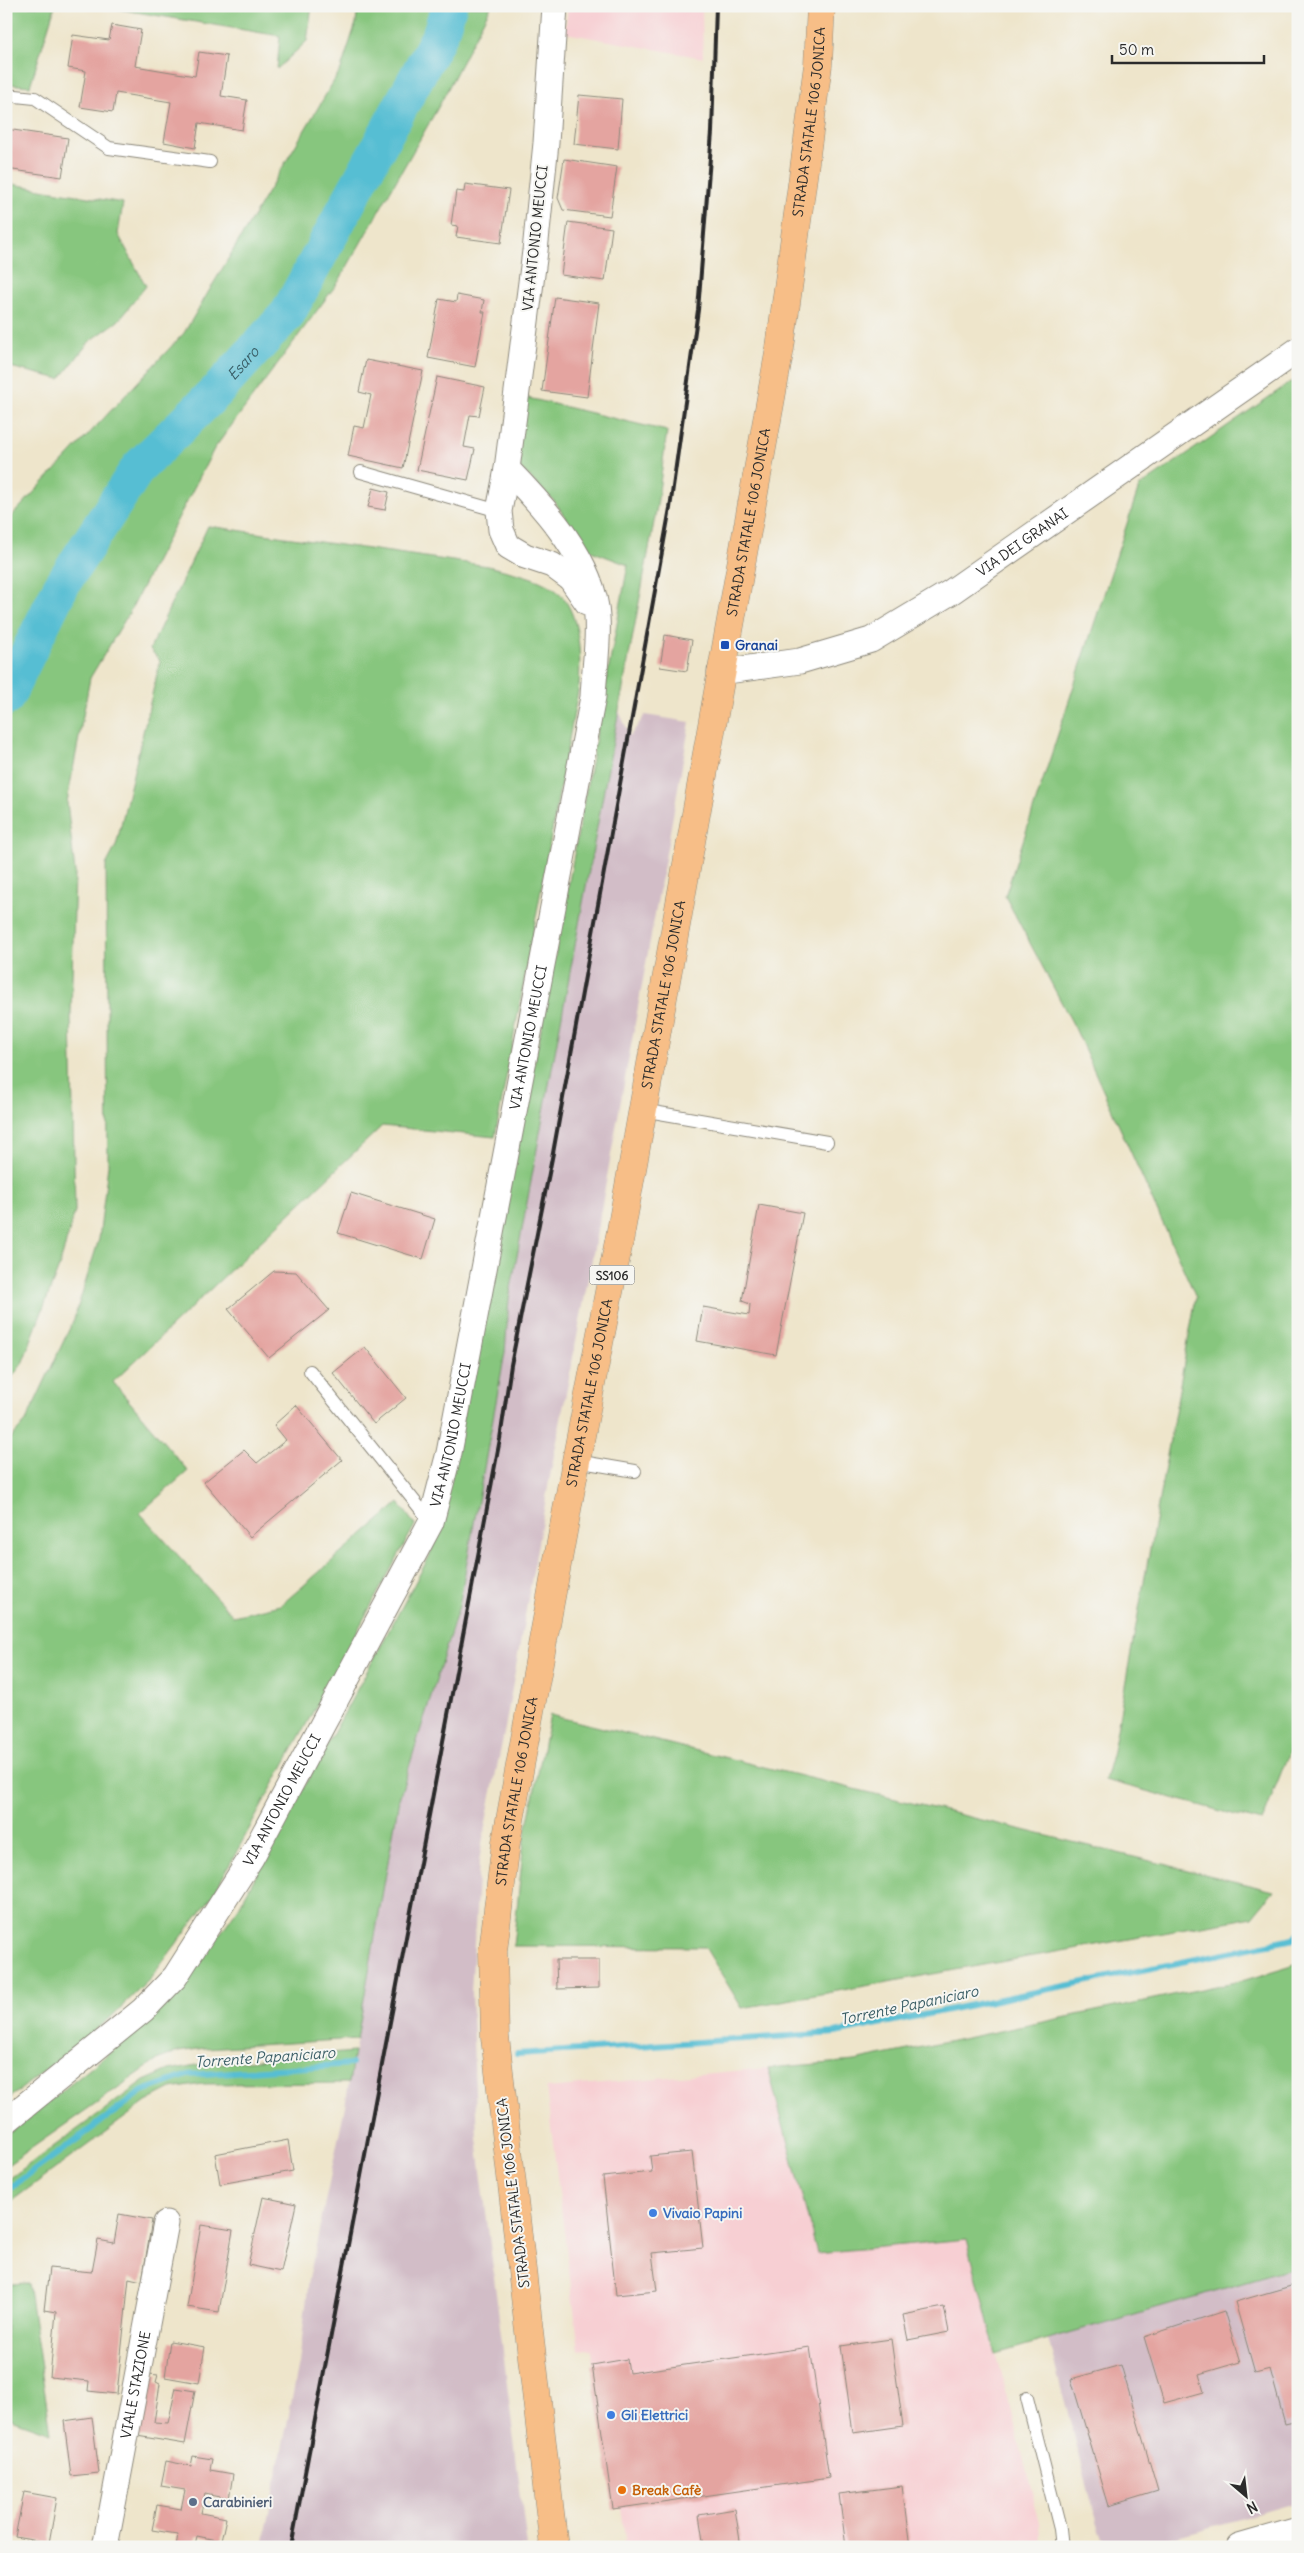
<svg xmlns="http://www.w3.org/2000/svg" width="1304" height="2553" viewBox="0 0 1304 2553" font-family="Delius,sans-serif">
<rect width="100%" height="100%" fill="#f6f6f2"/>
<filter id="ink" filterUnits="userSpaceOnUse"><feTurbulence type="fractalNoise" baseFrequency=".02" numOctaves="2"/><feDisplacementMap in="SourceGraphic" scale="10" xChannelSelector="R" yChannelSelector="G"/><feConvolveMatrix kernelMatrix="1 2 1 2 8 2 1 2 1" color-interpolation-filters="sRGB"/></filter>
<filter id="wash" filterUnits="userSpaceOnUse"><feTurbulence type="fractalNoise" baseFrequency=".0096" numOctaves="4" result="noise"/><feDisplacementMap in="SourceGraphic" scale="20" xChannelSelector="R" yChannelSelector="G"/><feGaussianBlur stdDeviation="1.12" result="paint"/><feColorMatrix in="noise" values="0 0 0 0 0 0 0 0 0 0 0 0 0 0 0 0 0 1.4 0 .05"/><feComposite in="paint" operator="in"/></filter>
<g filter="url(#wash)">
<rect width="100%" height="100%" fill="#eee5cb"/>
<!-- built -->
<g fill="#f7cfd3">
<path d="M568 6H702L703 58 565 33Z"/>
<path d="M768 2068 817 2253 967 2238 1040 2523 1041 2538 1039 2547H619L625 2537 621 2509H613L591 2349 579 2350 546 2088Z"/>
</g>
<!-- industrial -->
<g fill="#d2bdc7">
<path d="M619 711 630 736 645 715 690 722 592 1259 549 1481 505 1728 488 1811 479 1861 471 1992 477 2138 527 2547H263L299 2363 309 2279 345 2106 399 1799 459 1606 505 1352 509 1299Z"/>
<path d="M1298 2267V2502L1140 2547 1111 2546 1103 2538 1097 2521 1048 2339Z"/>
</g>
<!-- green -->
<g fill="#87c67e" stroke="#597854">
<path d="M6 6H55L30 86 6 84Z"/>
<path d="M100 6H312L307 41 277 69 280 36Z"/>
<path d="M358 6H491L440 104 339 281 214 449 129 613 90 678 67 802 75 872 71 1015 75 1211 59 1267 22 1364 6 1385V522L184 333 341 69 356 23Z"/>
<path d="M6 183 123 203 118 234 146 286 118 321 89 342 60 379 6 366Z"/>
<path d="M1298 377V1729L1262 1822 1105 1780 1113 1751 1196 1297 1075 1028 1005 896 1139 487Z"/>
<path d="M524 397 667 431 657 506 509 1299 505 1352 459 1606 399 1799 357 2039 205 2048 178 2052 159 2059 6 2166V2136L132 2035 163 2007 195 1969 239 1907 430 1555 442 1519 545 1010 628 565 586 549 555 502 517 465Z"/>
<path d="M208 526 488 566C509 572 536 576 554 589 581 608 581 657 579 686L495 1137 382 1126 113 1382 188 1471 140 1513 233 1616 281 1605 399 1503 415 1525 213 1895 150 1979 109 2019 6 2101V1444L26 1421 74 1319 99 1239 108 1165 106 865 116 846 160 661 150 649Z"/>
<path d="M550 1715 1274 1891 1253 1917 742 2008 705 1947 513 1946 524 1841Z"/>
<path d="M1298 1964V2267L996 2354 967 2239 817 2253 768 2068 855 2061 1245 1980Z"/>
<path d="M354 2052 349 2083 203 2084 171 2089 146 2102 6 2205V2181L144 2081 169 2070 197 2065Z"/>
<path d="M9 2258 10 2284 28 2283 51 2433 6 2417V2259Z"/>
</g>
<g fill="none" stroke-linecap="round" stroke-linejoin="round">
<!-- stream -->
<g stroke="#56bed3" stroke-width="6">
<path d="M517 2054 835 2033 1294 1939 1298 1935"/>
<path d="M6 2191 143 2091 188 2075 352 2064"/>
</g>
<!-- river -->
<path stroke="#56bed3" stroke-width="36" id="s1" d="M6 698 61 586 138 468 217 391 288 313 440 34 449 6"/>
</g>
<g id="blocks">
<!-- building -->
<g fill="#e4a4a0">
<path d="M112 25 141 30 135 66 195 76 199 52 227 56 221 96 247 100 242 130 199 123 195 148 164 142 171 102 116 93 113 112 80 107 86 71 68 68 73 35 109 40Z"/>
<path d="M579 95 622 99 618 149 574 144Z"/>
<path d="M6 129 68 138 62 177 6 169Z"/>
<path d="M564 159 617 167 610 216 563 210 558 198Z"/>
<path d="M465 184 509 190 501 243 456 237 458 226 451 225 456 191 464 192Z"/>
<path d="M568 222 612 228 605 281 561 275Z"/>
<path d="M457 295 484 300 482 312H485L475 367 428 358 439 299 456 302Z"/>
<path d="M555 297 599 303 587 397 542 391Z"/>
<path d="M366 360 423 371 403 468 348 456 354 426 364 428 371 395 359 392Z"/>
<path d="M437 377 485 387 479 416 470 415 464 447 475 449 468 480 417 470Z"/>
<path d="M373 488 389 492 385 510 368 507Z"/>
<path d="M665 635 692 640 687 671 660 667Z"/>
<path d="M351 1193 435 1219 423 1259 338 1233Z"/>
<path d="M759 1205 803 1213 776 1355 697 1341 703 1307 749 1315 750 1304 742 1301Z"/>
<path d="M274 1271 296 1272 329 1310 269 1358 228 1309Z"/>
<path d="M365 1347 406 1398 374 1424 333 1373Z"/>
<path d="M296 1405 342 1460 250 1537 204 1482 244 1450 257 1463 286 1440 274 1425Z"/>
<path d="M556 1960H599V1988L557 1989Z"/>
<path d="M288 2140 293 2171 220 2184 215 2154Z"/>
<path d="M692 2152 703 2248 652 2253 657 2291 616 2295 603 2177 652 2172 650 2156Z"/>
<path d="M263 2197 296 2204 281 2272 248 2265Z"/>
<path d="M119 2214 152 2220 142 2281 129 2278 117 2394 88 2391 89 2381 50 2377 56 2312 44 2310 49 2268 92 2272 98 2240 114 2243Z"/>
<path d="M201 2225 233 2230 219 2312 187 2307Z"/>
<path d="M1298 2284V2421L1285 2424 1270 2369 1255 2373 1235 2302Z"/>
<path d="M944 2307 949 2332 908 2340 903 2315Z"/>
<path d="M1224 2311 1240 2362 1199 2374 1204 2392 1164 2403 1144 2337Z"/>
<path d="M891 2339 903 2426 853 2433 841 2346Z"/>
<path d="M170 2341 205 2347 199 2383 165 2377Z"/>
<path d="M810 2347 829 2478 613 2509 592 2365 627 2359 629 2373Z"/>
<path d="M1121 2365 1158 2491 1109 2506 1071 2379Z"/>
<path d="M149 2374 158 2375 156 2382 160 2384 154 2422 168 2423 176 2388 195 2391 185 2444 137 2436Z"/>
<path d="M92 2417 99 2473 71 2476 64 2421Z"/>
<path d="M193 2456 212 2459 210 2470 233 2474 229 2499 205 2494 201 2513 226 2518 221 2541 197 2536 195 2547H175L177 2534 152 2530 157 2505 181 2509 185 2490 161 2486 166 2461 191 2466Z"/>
<path d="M902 2486 910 2547H846L839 2494Z"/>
<path d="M24 2492 57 2498 49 2543 15 2537Z"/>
<path d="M735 2509 741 2547H704L699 2515Z"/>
</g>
</g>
</g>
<g filter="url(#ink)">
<use href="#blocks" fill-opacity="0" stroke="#8c887b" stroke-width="1"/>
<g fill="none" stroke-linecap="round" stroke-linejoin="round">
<defs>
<g id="lane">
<path d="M6 95 35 98 109 148 210 162"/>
<path d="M361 472 499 511"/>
<path d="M642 1110 827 1142"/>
<path d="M310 1371 431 1522"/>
<path d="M576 1461 635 1471"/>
<path d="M1027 2398 1060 2529 1062 2547"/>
</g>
<g id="street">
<path d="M555 6 546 143 535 251 507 469 499 511 501 530 508 546 525 556 552 565 571 579 587 602"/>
<path id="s2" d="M720 672 800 661 871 640 951 592 1298 350"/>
<path id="s3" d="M6 2121 143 2010 175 1977 251 1858 431 1522 449 1453 593 697C594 671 599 643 597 617 594 561 544 507 507 469"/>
<path id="s4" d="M105 2547 166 2223"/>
<path d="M1239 2547 1298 2530"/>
</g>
<g id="primary">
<path id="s5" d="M554 2547 495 2037 493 1951 506 1842 576 1461 620 1236 780 348 818 65 821 6"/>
</g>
</defs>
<!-- lane casing -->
<use href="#lane" stroke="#8c887b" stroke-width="14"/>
<!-- street casing -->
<use href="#street" stroke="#8c887b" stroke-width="27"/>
<!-- primary casing -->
<use href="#primary" stroke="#8c887b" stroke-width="29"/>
<!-- lane -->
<use href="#lane" stroke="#fff" stroke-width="12"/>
<!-- street -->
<use href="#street" stroke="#fff" stroke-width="25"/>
<!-- primary -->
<use href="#primary" stroke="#f7be87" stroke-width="28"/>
<!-- rail -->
<path stroke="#2b2b2b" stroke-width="4" d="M291 2547 500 1439 511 1365 553 1153 670 508 698 310 712 132 716 6"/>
</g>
</g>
<!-- markers -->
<rect fill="#1a4fb4" stroke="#f6f6f2" stroke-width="2" x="720" y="640" width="10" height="10" rx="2.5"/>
<g fill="#3f7fe0" stroke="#f6f6f2" stroke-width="2">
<circle cx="653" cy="2213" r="5"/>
<circle cx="611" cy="2415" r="5"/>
</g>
<circle fill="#e8710a" stroke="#f6f6f2" stroke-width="2" cx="622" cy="2490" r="5"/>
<circle fill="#5c6f8a" stroke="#f6f6f2" stroke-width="2" cx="193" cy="2502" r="5"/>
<g text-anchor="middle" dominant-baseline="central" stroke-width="4" stroke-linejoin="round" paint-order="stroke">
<!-- shield labels -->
<rect fill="#f6f6f2" stroke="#686867" stroke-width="1" x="589.5" y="1265.5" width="45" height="19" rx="4"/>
<g font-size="12" font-weight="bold" fill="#2b2b2b">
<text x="612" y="1275">SS106</text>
</g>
<!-- street labels -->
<g font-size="14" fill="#2b2b2b" stroke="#f6f6f2">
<text stroke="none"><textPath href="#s5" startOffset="2456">STRADA STATALE 106 JONICA</textPath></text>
<text transform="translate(535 238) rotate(-84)">VIA ANTONIO MEUCCI</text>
<text stroke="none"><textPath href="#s5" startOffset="2051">STRADA STATALE 106 JONICA</textPath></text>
<text stroke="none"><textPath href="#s2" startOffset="335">VIA DEI GRANAI</textPath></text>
<text stroke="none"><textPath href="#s5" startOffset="1571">STRADA STATALE 106 JONICA</textPath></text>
<text stroke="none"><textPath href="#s3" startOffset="1239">VIA ANTONIO MEUCCI</textPath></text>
<text stroke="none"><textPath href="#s5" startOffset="1166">STRADA STATALE 106 JONICA</textPath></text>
<text stroke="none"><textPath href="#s3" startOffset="834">VIA ANTONIO MEUCCI</textPath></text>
<text stroke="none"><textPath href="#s5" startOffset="761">STRADA STATALE 106 JONICA</textPath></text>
<text stroke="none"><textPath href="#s3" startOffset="429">VIA ANTONIO MEUCCI</textPath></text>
<text transform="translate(513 2193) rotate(-97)">STRADA STATALE 106 JONICA</text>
<text stroke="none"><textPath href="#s4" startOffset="165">VIALE STAZIONE</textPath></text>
</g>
<!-- transit labels -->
<g font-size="14" font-weight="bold" fill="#164399" stroke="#f6f6f2" text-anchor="start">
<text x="735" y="645">Granai</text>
</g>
<!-- shop labels -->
<g font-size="14" font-weight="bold" fill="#366cbe" stroke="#f6f6f2" text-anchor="start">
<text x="663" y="2213">Vivaio Papini</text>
<text x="621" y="2415">Gli Elettrici</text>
</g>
<!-- food labels -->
<g font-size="14" font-weight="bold" fill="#c56008" stroke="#f6f6f2" text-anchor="start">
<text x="632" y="2490">Break Cafè</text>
</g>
<!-- service labels -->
<g font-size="14" font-weight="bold" fill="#4e5e75" stroke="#f6f6f2" text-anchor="start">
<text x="203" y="2502">Carabinieri</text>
</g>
<!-- water labels -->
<g font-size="15" font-style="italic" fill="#3a5e66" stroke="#f6f6f2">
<text stroke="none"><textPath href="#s1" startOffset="414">Esaro</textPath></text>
<text transform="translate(909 2005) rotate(-12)">Torrente Papaniciaro</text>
<text transform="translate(265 2057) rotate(-4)">Torrente Papaniciaro</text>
</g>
</g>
<!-- margin -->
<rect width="1304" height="2553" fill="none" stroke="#f6f6f2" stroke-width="25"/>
<!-- north arrow -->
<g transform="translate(1246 2496) rotate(152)" stroke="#f6f6f2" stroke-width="4" paint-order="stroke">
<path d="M0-4L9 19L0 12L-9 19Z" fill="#2b2b2b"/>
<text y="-8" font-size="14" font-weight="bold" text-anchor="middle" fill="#2b2b2b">N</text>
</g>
<!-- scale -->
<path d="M1112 55v8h152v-8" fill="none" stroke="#2b2b2b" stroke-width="2.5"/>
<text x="1119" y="55" font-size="15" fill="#2b2b2b" stroke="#f6f6f2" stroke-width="4" paint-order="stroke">50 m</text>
</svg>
